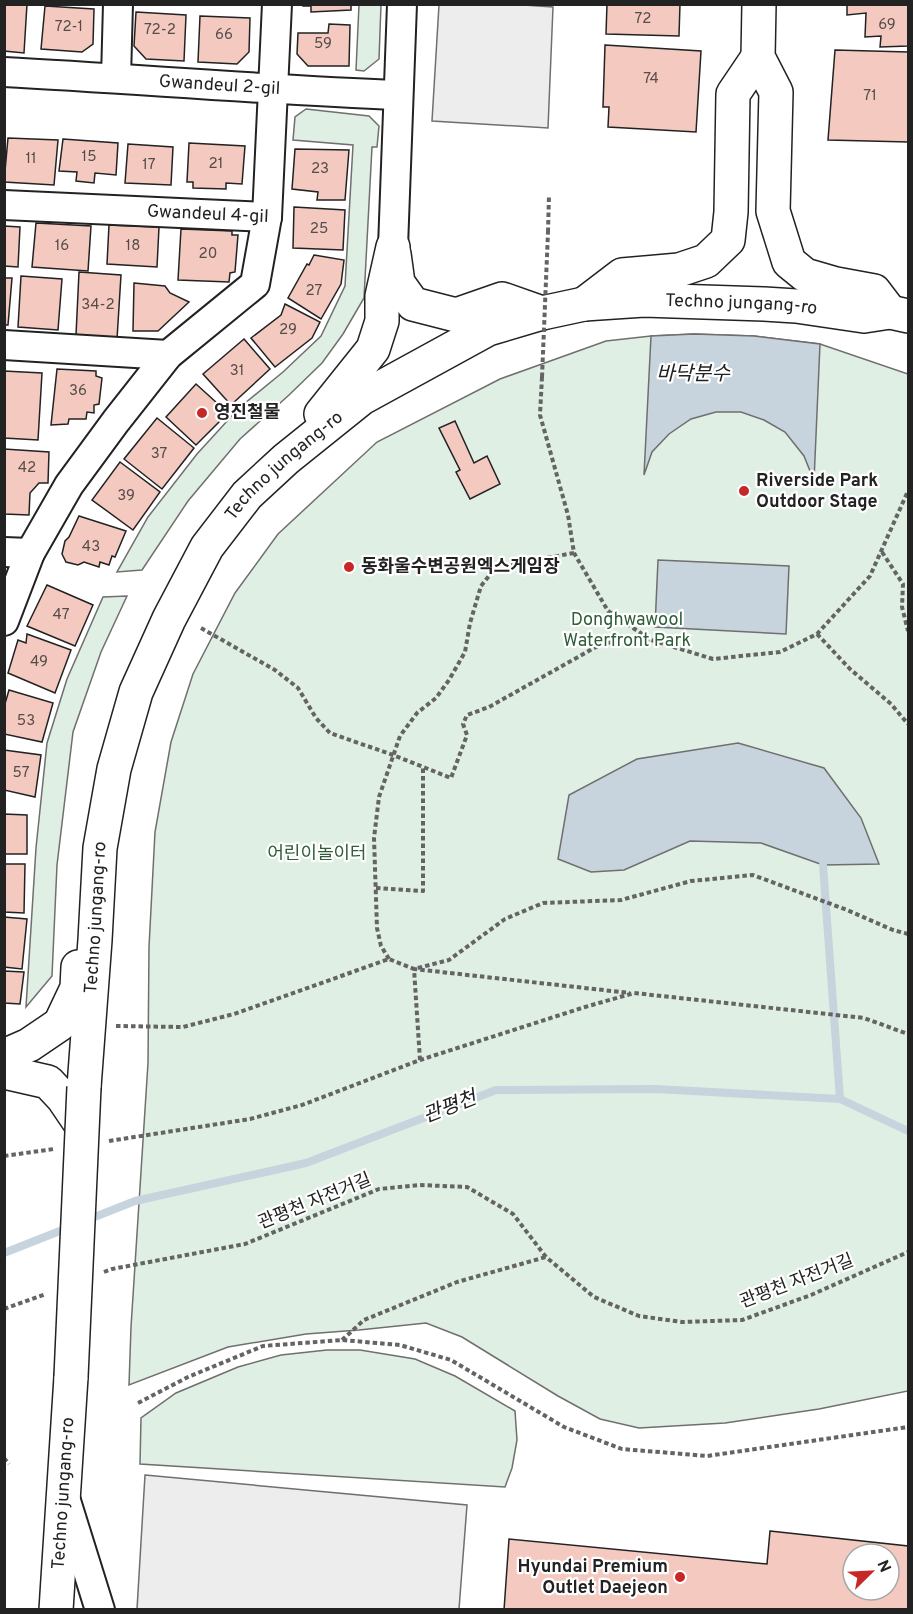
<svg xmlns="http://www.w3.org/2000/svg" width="913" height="1614" viewBox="0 0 913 1614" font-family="Overpass,'Noto Sans KR',sans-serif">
<rect width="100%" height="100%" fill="#fff"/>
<!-- green -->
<g fill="#e0efe3" stroke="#6f6f6f" stroke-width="1.5">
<path d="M359 5H381L379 59 364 71 356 70Z"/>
<path d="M306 109 369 116 379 126 377 147H372L364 298 343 334 322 363 289 395 240 439 188 501 142 570 117 572 148 517 197 454 239 408 283 372 321 336 345 286 353 145 293 140 295 117Z"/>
<path d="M694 334 754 336 820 344 908 374V1391L819 1409 725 1423 639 1428 600 1419 558 1396 462 1337 426 1323 359 1330 306 1334 228 1347 129 1385 131 1327 148 1063 149 947 155 832 171 742 193 674 235 593 278 534 377 442 500 379 606 341 651 336Z"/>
<path d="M127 596 101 652 73 732 57 865 52 976 26 1007 36 848 47 743 67 679 103 597Z"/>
<path d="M327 1350H360L415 1359 455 1376 515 1411 517 1440 512 1468 505 1487 140 1464 141 1418 176 1393 238 1367 281 1355Z"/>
</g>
<!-- parking -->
<g fill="#ededed" stroke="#6f6f6f" stroke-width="1.5">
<path d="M509 4 553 7 548 128 432 121 439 5Z"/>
<path d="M145 1475 467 1505 459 1609H137Z"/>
</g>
<!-- water -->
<g fill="#c7d3dd" stroke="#6f6f6f" stroke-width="1.5">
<path d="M694 334 754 336 820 344 814 481 804 456 785 432 764 420 741 412H716L691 419 669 434 652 452 644 475 651 336Z"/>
<path d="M658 560 789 566 786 634 655 627Z"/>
<path d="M738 743 824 768 861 818 879 864 823 865 761 843 690 841 624 870 591 872 558 859 569 795 637 759Z"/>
</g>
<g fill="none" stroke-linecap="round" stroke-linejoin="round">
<!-- stream -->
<g stroke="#c7d3dd" stroke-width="8">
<path d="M823 865 840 1099"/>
<path d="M87 1220 135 1201 306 1163 496 1090 656 1089 840 1099 908 1131"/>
<path d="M4 1253 70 1227"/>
</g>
</g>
<!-- building -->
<g fill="#f3c9c0" stroke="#222" stroke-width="1.5" fill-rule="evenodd">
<path d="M4 4H27L24 53 4 51Z"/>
<path d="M303 4H351V10L311 12V6H303Z"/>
<path d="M607 4H680L679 36 606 34Z"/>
<path d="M847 4H908V46L880 47 881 36 865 37 866 13 847 15Z"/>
<path d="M45 6 94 9 93 44 82 52 41 49Z"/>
<path d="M136 12 186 15 184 61 146 59 134 46Z"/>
<path d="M200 16 250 18 249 52 237 64 198 62Z"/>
<path d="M329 24 350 25 349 66H308L297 54 298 33H328Z"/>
<path d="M605 45 701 51 696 132 608 127 609 107H603Z"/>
<path d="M835 50 908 52V142L828 140Z"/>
<path d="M8 138 58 140 54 185 4 182Z"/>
<path d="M63 139 118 143 116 175 95 173 94 183 76 181 77 172 59 171Z"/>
<path d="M189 143 245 146 242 184 226 183V189L193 188V182H187Z"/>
<path d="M128 144 173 147 171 185 125 183Z"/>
<path d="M295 149 349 150 345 200H317L318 192 292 189Z"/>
<path d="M294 207 345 210 343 250 293 248Z"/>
<path d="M36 223 91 226 88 271 32 267Z"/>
<path d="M109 225 159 227 157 267 107 264Z"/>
<path d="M4 226 20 227 18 267 4 266Z"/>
<path d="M181 229 232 231V235H238L235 272 230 273 229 282 178 280Z"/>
<path d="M314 255 344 260 341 284 321 319 288 298 307 264 309 265Z"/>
<path d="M79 272 121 275 117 339 76 335Z"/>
<path d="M21 276 62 279 58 330 18 327Z"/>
<path d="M4 278H12L8 325H4Z"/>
<path d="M134 283 165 286 170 293 189 302 158 331H133Z"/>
<path d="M285 304 320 322 312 338 275 367 251 338 281 315Z"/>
<path d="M244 339 270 369 231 405 203 374Z"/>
<path d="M57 369 96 371V376L102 378 99 404 94 405V413L87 412 86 419H69L68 424 51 425Z"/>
<path d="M4 371 42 373 38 440 4 438Z"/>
<path d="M196 384 228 413 196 445 166 417Z"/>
<path d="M157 418 194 448 162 489 124 459Z"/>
<path d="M455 421 474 463 487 456 500 484 470 499 456 472 460 470 439 428Z"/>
<path d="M4 449 49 452 48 483H39L30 493 29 515 4 514Z"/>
<path d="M120 462 160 492 133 530 92 500Z"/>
<path d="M79 516 126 531 115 557 112 556 109 565 100 562 99 567 84 562 78 565 66 562 62 554 65 541 69 537Z"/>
<path d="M47 585 93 605 75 646 27 626Z"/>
<path d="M27 634 71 650 55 693 8 673 18 640 26 643Z"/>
<path d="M9 690 53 703 42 742 4 734V707Z"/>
<path d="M4 750 41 755 35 797 4 790Z"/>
<path d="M4 814 27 815V854H4Z"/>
<path d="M4 864H25L24 913 4 912Z"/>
<path d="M4 917 27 919 22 969 4 967Z"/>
<path d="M4 971 24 972 20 1004 4 1003Z"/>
<path d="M770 1531 908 1546V1610H504L509 1539 767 1564ZM853 1554H889V1590H853Z"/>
</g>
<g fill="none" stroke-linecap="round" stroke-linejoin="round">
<defs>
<g id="minor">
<path id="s1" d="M4 72C136 79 267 90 398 95"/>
<path d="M116 78 118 4"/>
<path id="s2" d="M4 205 267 217"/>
<path d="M393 247 402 4"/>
<path d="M4 345 168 355"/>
<path d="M4 552 30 553"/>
<path d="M4 621 30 553 69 485 116 421 168 355 255 284 267 217 277 4"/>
<path d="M66 1501 100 1610"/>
</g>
<g id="major">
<path d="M759 4 758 57 776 92 773 211 789 262 805 275 836 284 874 291 890 312"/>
<path d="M394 254 398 283 413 304 456 315 502 299 542 313"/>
<path d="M584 304 622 275 679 270 706 261 728 240 731 212 733 94 758 57"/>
<path d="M321 414 373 349 382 321V296L393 247"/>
<path d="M4 1056 29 1045 60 1024 77 988 78 967"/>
<path d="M4 1072 48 1082 63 1098 82 1126"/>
<path id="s3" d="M84 1087 95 940 100 848 114 769 136 692 169 619 207 547 247 495 286 459 362 398 488 329 542 313 584 304 644 300 764 304 796 306 864 316 890 312 908 316"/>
<path id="s4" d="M56 1610 71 1377"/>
</g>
</defs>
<!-- minor casing -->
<use href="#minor" stroke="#222" stroke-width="32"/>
<!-- major casing -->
<use href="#major" stroke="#222" stroke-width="36"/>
<!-- path -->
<g stroke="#646464" stroke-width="4" stroke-dasharray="4.5 3" stroke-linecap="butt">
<path d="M548 232 549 195"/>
<path d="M542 377 540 415 568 515 574 553 608 611 651 640 713 659 780 652 817 634 870 576 908 491"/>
<path d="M882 552 903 584 902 607 908 631"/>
<path d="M201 628 275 670 298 688 316 718 330 733 393 755 451 778 467 735 463 724 467 715 489 707 603 643 651 640"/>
<path d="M817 634 850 669 891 704 908 724"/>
<path d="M376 888 423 891V767"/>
<path d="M389 959 381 946 377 928 374 838 379 797 400 736 417 713 436 698 449 680 465 652 470 623 481 586 492 572 518 563 574 553"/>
<path d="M116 1026 183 1027 234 1014 389 959 414 969 449 960 505 919 543 903 621 900 691 881 753 875 847 910 893 930 908 934"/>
<path d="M420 1060 414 969 630 993"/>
<path d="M109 1141 250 1119 302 1105 420 1060 585 1007 634 993 864 1018 908 1034"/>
<path d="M4 1156 54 1149"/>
<path d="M104 1272 112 1269 245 1244 379 1189 419 1185 467 1187 513 1214 546 1257 594 1297 639 1316 682 1322 742 1320 811 1295 908 1252"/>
<path d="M4 1309 46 1294"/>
<path d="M342 1340 364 1320 457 1282 546 1257"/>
<path d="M138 1403 188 1377 263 1346 342 1340 400 1345 451 1360 564 1427 622 1449 707 1456 908 1427"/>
<path d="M4 1458 9 1464"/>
</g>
<!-- minor -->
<use href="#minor" stroke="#fff" stroke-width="28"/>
<!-- major -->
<use href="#major" stroke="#fff" stroke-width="33"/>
<defs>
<path id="major-bridge" d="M71 1377 84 1087"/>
</defs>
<!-- major-bridge casing -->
<use href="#major-bridge" stroke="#222" stroke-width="36" stroke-linecap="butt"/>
<!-- path-bridge -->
<path stroke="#646464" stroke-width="4" stroke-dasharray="4.5 3" stroke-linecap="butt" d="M542 377 548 232"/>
<!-- major-bridge -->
<use href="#major-bridge" stroke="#fff" stroke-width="33"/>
</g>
<!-- markers -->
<g fill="#c62828" stroke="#fff" stroke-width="2">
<circle cx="202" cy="413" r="6"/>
<circle cx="744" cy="491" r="6"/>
<circle cx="349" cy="567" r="6"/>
<circle cx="680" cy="1577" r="6"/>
</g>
<g text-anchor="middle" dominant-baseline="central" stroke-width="4.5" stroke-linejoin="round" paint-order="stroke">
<!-- number labels -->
<g font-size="15" fill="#564c4a">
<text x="643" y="19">72</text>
<text x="887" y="25">69</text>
<text x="69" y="27">72-1</text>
<text x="160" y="30">72-2</text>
<text x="224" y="35">66</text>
<text x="323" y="44">59</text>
<text x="651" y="79">74</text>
<text x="870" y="96">71</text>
<text x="89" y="157">15</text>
<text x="31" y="159">11</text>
<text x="216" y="164">21</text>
<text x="149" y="165">17</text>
<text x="320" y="169">23</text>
<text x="319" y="229">25</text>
<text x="62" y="246">16</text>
<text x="133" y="246">18</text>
<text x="208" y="254">20</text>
<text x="314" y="291">27</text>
<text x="98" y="305">34-2</text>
<text x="288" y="330">29</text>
<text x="237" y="371">31</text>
<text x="78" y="391">36</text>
<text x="159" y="454">37</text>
<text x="27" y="468">42</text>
<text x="126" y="496">39</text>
<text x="91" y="547">43</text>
<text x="61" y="615">47</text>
<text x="39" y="662">49</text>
<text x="26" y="721">53</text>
<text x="21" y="773">57</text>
</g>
<!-- street labels -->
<g font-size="18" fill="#222" stroke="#fff">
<text stroke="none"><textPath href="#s1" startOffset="216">Gwandeul 2-gil</textPath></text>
<text stroke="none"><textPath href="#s2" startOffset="204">Gwandeul 4-gil</textPath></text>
<text stroke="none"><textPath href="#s3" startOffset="1178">Techno jungang-ro</textPath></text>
<text stroke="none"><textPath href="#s3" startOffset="674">Techno jungang-ro</textPath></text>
<text stroke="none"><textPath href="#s3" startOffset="170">Techno jungang-ro</textPath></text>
<text transform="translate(315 1202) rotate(-22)">관평천 자전거길</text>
<text transform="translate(797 1282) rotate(-21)">관평천 자전거길</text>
<text stroke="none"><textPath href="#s4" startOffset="117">Techno jungang-ro</textPath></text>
</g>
<!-- poi labels -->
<g font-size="18" font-weight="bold" fill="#222" stroke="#fff" text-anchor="start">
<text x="214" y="413">영진철물</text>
<text x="756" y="481">Riverside Park<tspan x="756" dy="21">Outdoor Stage</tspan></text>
<text x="361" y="567">동화울수변공원엑스게임장</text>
<text x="668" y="1567" text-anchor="end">Hyundai Premium<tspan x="668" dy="21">Outlet Daejeon</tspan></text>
</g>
<!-- park labels -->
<g font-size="18" fill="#2f5e38" stroke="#fff">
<text x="627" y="620">Donghwawool<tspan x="627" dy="21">Waterfront Park</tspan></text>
<text x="317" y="854">어린이놀이터</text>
</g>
<!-- water labels -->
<g font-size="20" font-style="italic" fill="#222" stroke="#fff">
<text x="693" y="375">바닥분수</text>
<text transform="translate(450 1108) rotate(-21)">관평천</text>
</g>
</g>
<!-- border -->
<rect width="913" height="1614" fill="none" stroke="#222222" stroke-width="12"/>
<!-- north arrow -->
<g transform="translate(871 1572) rotate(66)"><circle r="28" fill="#ffffff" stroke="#a7a7a7" stroke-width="1.5"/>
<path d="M0-4.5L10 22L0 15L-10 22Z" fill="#c62828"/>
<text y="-9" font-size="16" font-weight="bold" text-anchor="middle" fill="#222222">N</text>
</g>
</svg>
